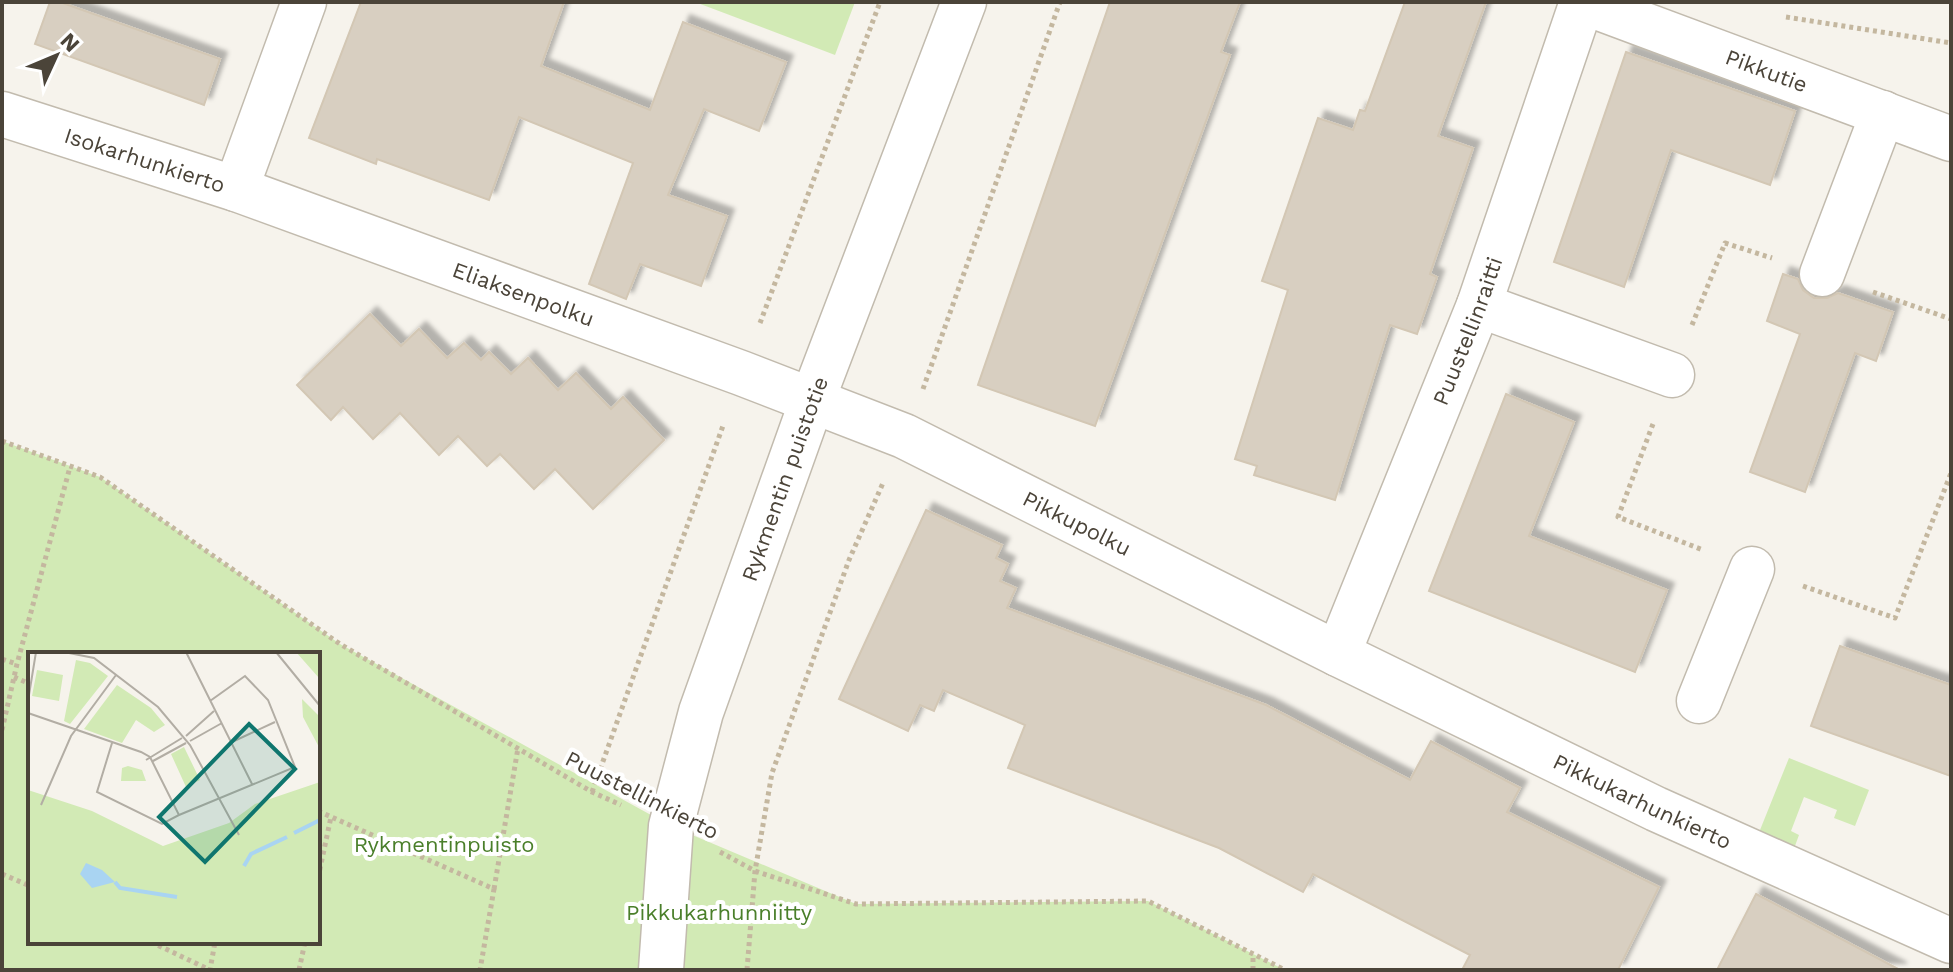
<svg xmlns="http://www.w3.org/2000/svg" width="1953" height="972" viewBox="0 0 1953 972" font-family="'Work Sans',sans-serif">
<defs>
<filter id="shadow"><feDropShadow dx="7" dy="-7" stdDeviation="2" flood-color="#0004"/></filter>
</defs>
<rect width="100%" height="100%" fill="#f6f3ec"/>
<!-- green -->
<g fill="#d2eab5" fill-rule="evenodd">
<path d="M695 2H855L835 55Z"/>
<path d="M2 441 100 477 340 644 671 826 856 904 1148 901 1285 970H2ZM30 654H318V942H30Z"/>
<path d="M1789 758 1869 790 1855 826 1834 818 1837 810 1804 797 1791 831 1799 835 1792 854 1756 840Z"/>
</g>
<!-- building -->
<g fill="#d8cfc1" stroke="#d3c7b4" stroke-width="2" filter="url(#shadow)">
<path d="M50 2H60L220 59 204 105 35 44Z"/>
<path d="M361 2H564L541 66 650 110 683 22 786 62 759 131 704 109 668 195 727 216 701 286 640 264 626 299 589 284 633 163 519 117 489 200 377 159 376 164 309 138Z"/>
<path d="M1110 2H1240L1221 52 1230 55 1095 426 978 385Z"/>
<path d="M1405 2H1486L1438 136 1473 148 1430 274 1437 277 1417 334 1390 325 1335 500 1254 475 1257 466 1235 459 1288 290 1262 281 1318 118 1353 130 1360 110 1365 111Z"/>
<path d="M1626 52 1795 111 1770 185 1671 150 1624 287 1554 262Z"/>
<path d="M1783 274 1798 279 1803 290 1814 298H1827L1838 293 1893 312 1876 361 1855 353 1805 492 1750 472 1800 334 1767 321Z"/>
<path d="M370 314 401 346 419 329 447 358 464 343 481 360 489 352 511 374 528 358 558 390 576 373 611 409 623 397 664 440 593 509 555 469 534 489 500 454 487 466 458 436 439 455 400 413 373 439 343 407 331 420 297 385Z"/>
<path d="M1506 394 1574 422 1529 536 1667 590 1635 672 1429 591Z"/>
<path d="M926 510 1002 545 996 558 1008 564 1000 581 1016 588 1007 608 1266 705 1410 780 1431 741 1520 788 1507 812 1659 887 1618 970H1462L1470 955 1313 874 1303 892 1219 848 1008 768 1025 725 943 690 934 711 920 705 908 731 839 699Z"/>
<path d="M1840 646 1951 685V776L1811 726Z"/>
<path d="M1756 894 1900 970H1717Z"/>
</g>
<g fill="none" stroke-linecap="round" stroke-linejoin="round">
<defs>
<g id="minor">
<path id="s1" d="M1583 2 1951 139"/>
<path id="s2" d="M2 114 236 189 304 2"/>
<path id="s3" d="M236 189 741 373 904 436 1338 654 1656 809 1951 941"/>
<path d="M1822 274 1883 113"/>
<path d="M1479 305 1672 375"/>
<path id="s4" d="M1338 654 1479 305 1582 2"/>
<path d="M1699 701 1752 569"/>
<path id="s5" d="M661 970 671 826 701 712 812 401 964 2"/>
</g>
</defs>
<!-- minor casing -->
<use href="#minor" stroke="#c2bbae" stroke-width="47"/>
<!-- path -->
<g stroke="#c4b79f" stroke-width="5" stroke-dasharray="4 4" stroke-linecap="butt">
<path d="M1786 17 1951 43"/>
<path d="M1873 292 1951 319"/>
<path d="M760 323 880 2"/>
<path d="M1692 325 1725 243 1772 258"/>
<path d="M923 389 1060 2"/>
<path d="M1653 424 1618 517 1703 550"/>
<path d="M2 441 100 477 340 644 592 792 621 805"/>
<path d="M1803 586 1895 618 1951 473"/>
<path d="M2 659 17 664"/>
<path d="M14 677 30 684"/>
<path d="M2 730 17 664 70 467"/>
<path d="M592 792 724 423"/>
<path d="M318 811 494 889 480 970"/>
<path d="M720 852 755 871 856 904 1148 901 1285 970"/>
<path d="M2 874 30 886"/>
<path d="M318 878 331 817"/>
<path d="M494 889 518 748"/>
<path d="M151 942 210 970 215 942"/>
<path d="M299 970 305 942"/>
<path d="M747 970 755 871 772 773 849 560 883 483"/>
<path d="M1253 970V954"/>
</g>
<!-- minor -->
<use href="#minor" stroke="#fff" stroke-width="44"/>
</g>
<g text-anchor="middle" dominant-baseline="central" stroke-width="8" stroke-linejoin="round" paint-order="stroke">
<!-- street labels -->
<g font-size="22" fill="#4b4439" stroke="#fff">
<text stroke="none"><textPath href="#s1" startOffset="196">Pikkutie</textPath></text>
<text stroke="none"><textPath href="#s2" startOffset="150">Isokarhunkierto</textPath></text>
<text stroke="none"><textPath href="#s3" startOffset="306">Eliaksenpolku</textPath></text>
<text stroke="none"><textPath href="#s4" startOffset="348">Puustellinraitti</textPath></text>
<text stroke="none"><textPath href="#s5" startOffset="510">Rykmentin puistotie</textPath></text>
<text stroke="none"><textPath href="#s3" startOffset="906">Pikkupolku</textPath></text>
<text transform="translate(642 795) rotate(27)">Puustellinkierto</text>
<text stroke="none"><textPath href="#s3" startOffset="1536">Pikkukarhunkierto</textPath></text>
</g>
<!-- park labels -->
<g font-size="22" fill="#4a7f2a" stroke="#fff">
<text x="444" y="844">Rykmentinpuisto</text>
<text x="719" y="912">Pikkukarhunniitty</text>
</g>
</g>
<!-- overview -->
<g transform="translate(28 652)">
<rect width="292" height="292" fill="#f6f3ec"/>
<path d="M268 0H292V28L291 26ZM48 8 62 11 80 24 42 72 36 69ZM9 18 35 23 31 49 4 44ZM89 33 123 56 137 73 126 80 108 68 94 91 56 77ZM274 47 292 65V97L275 65ZM156 95 172 128 158 135 143 102ZM100 114 114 118 118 129H93L94 116ZM292 130V292H0V138L64 159 135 194 201 171 227 152Z" fill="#d2eab5"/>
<path d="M58 211 74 218 87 230 64 236 52 222Z" fill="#a9d4f2"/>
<path fill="none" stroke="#a9d4f2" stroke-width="4" d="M266 181 292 168M216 214 223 202 259 185M87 230 92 236 149 245"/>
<path fill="none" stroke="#b2ada4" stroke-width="2" d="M36 0 66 6 130 55 162 93 211 183M158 0 224 132M248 0 292 54M0 49 8 0M0 61 113 100 122 105 151 163 134 172 69 140 84 91M158 84 186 59M162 89 194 71M204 90 247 70M118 108 154 86M125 109 158 91M13 153 43 84 88 23M151 163 267 115 240 48 217 24 182 49"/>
<path fill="#0f766e" fill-opacity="0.15" stroke="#0f766e" stroke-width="4" d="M221 72 267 117 177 210 131 165Z"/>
<rect width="292" height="292" fill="none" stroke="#4b4439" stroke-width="4"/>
</g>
<!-- border -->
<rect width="1953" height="972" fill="none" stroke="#4b4439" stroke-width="8"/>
<!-- north arrow -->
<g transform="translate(56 56) rotate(46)" stroke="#ffffff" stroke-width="6" paint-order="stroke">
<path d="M0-6L14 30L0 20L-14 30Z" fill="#4b4439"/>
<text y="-12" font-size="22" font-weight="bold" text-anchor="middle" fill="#4b4439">N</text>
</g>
</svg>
